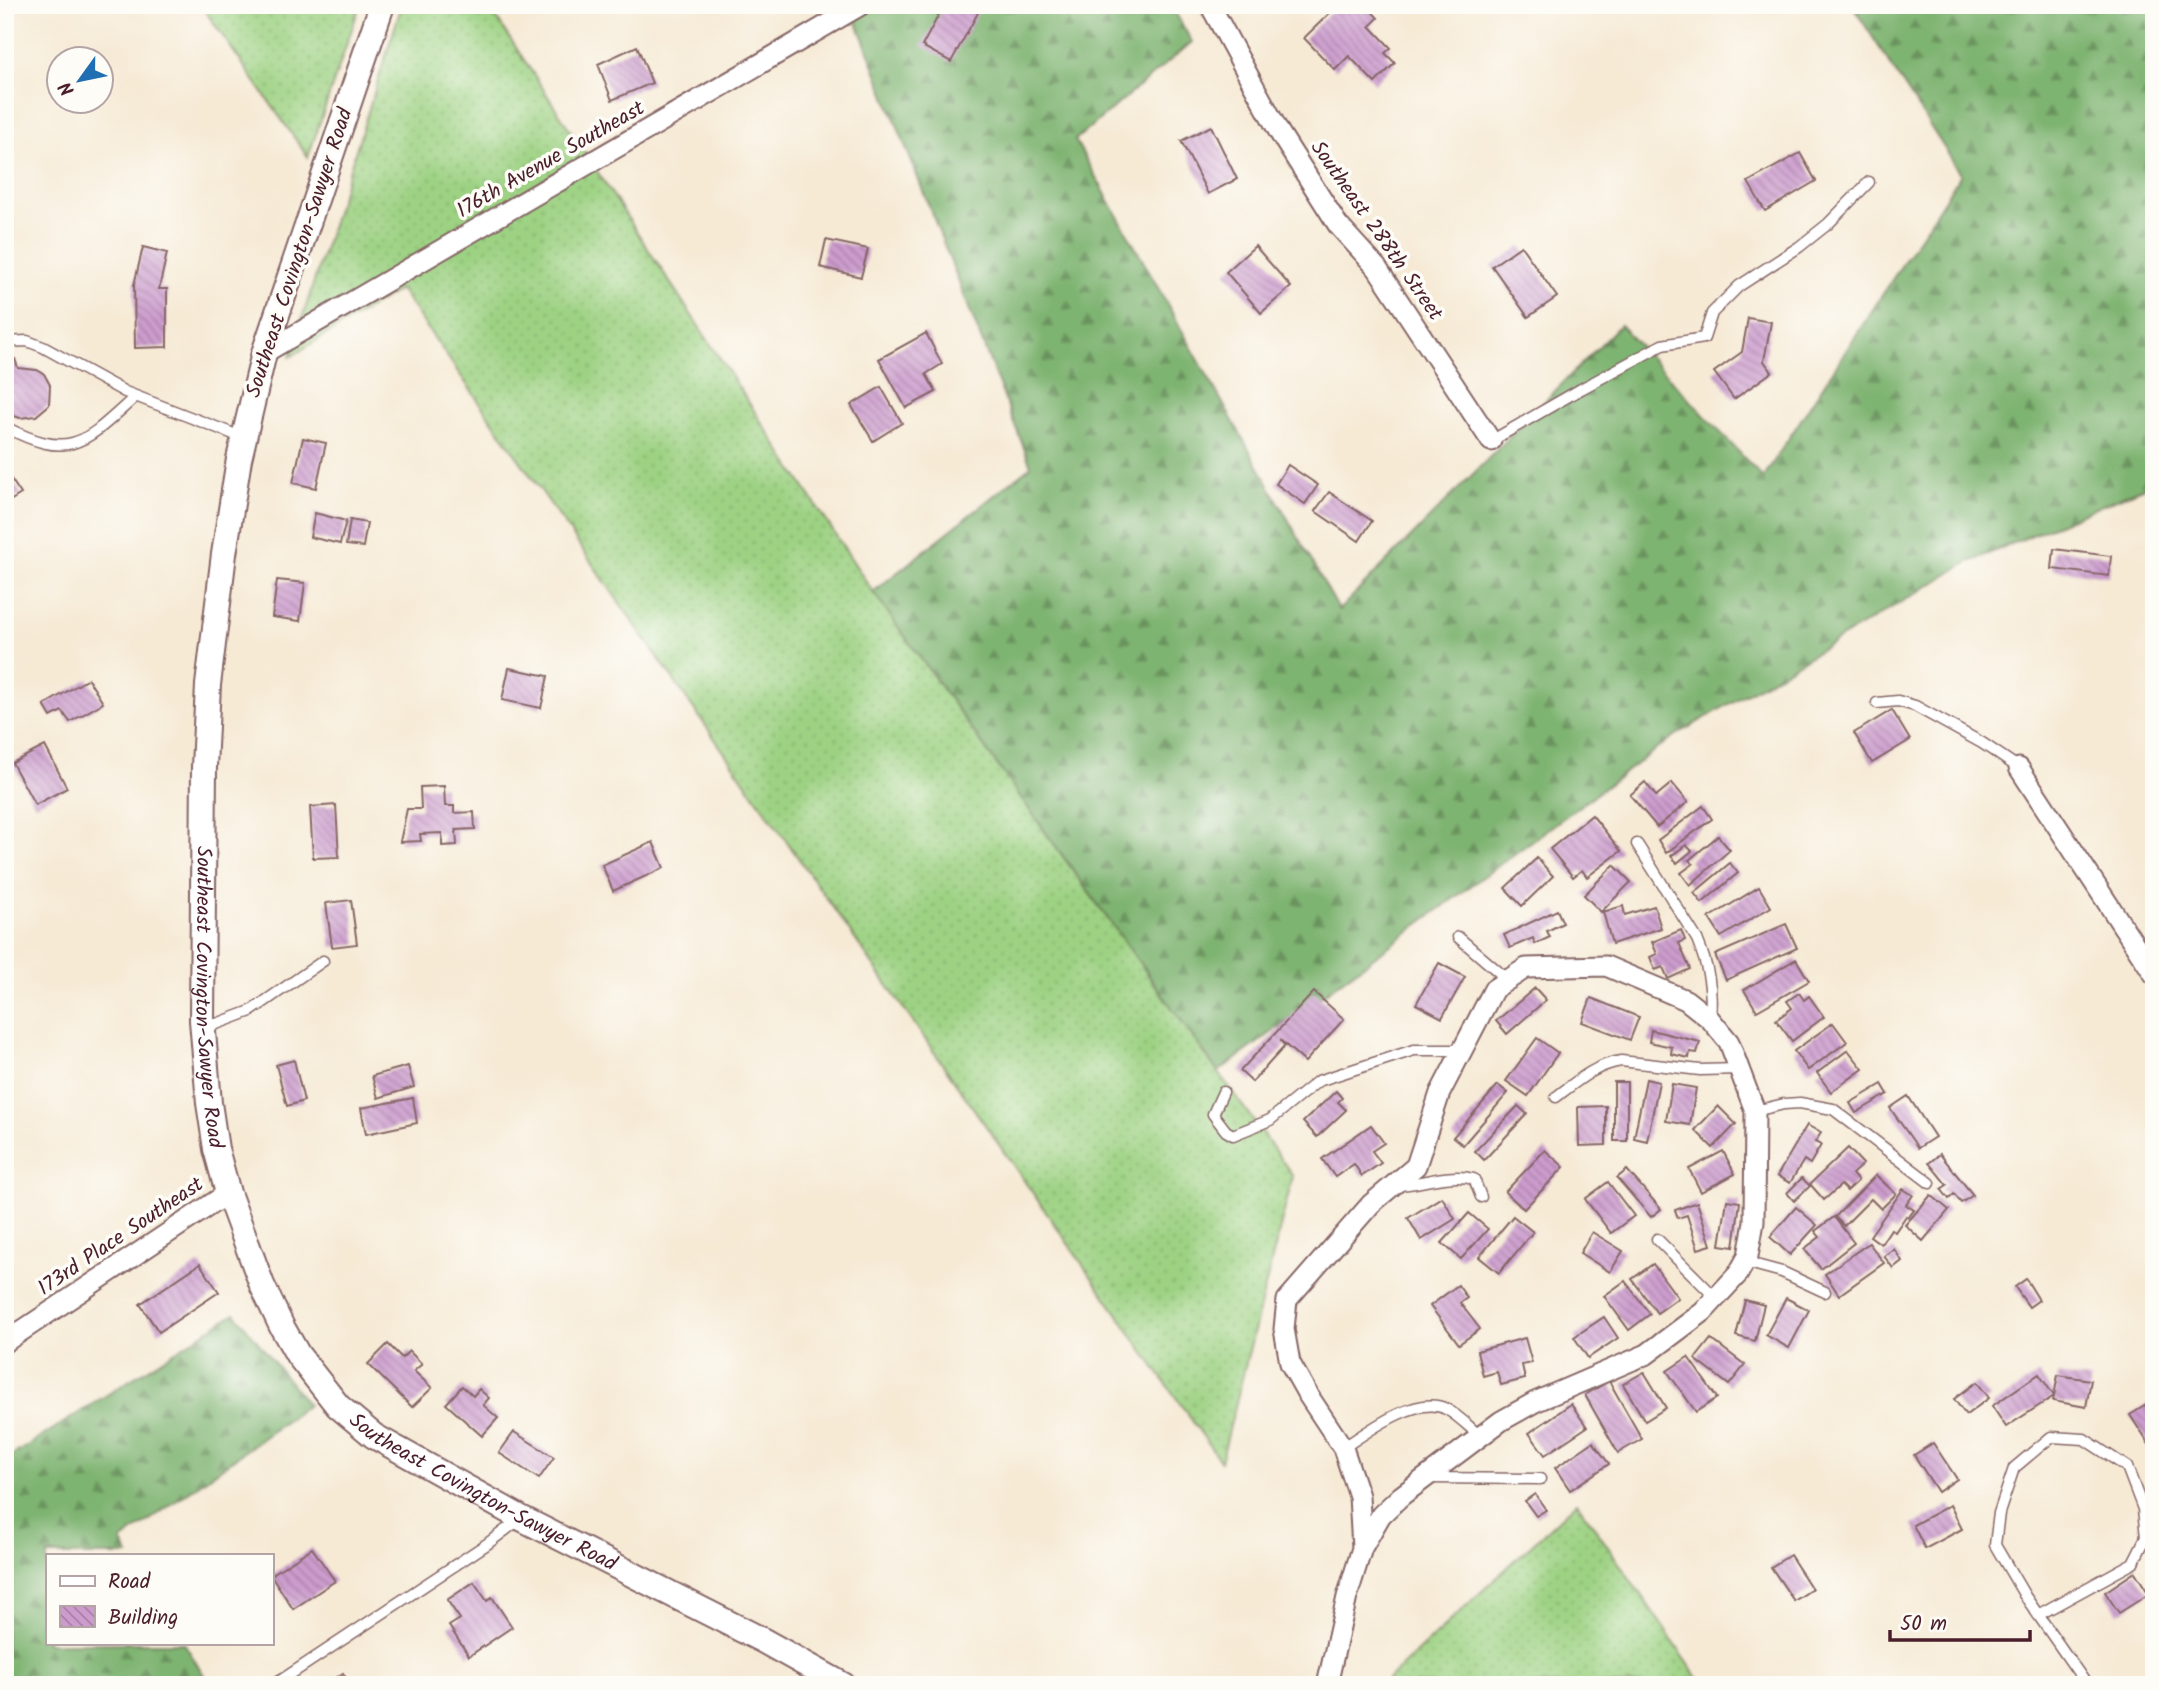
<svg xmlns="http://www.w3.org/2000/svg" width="2159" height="1690" viewBox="0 0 2159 1690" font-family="Kalam,sans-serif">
<defs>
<pattern id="grass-dots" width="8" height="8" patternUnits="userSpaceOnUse" patternTransform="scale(1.75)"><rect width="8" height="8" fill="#9dd283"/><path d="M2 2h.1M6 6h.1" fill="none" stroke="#89b471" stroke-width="1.8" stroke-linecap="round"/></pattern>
<pattern id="forest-firs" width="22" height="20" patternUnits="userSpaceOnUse" patternTransform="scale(1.75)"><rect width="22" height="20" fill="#7eb471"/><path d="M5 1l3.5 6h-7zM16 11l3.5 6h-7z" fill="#69925d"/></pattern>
<pattern id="building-back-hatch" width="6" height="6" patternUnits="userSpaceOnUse" patternTransform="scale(1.75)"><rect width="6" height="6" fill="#cc9cce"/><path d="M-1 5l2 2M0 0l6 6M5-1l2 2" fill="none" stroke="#a87fa7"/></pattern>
</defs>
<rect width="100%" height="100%" fill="#fdfcf7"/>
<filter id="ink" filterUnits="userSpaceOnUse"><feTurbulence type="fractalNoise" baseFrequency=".0143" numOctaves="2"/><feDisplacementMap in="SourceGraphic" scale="14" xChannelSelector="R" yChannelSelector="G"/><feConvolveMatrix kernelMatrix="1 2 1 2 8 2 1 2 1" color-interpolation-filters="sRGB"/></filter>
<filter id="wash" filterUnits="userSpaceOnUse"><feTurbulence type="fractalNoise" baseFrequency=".00686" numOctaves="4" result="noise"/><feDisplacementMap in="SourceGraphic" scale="28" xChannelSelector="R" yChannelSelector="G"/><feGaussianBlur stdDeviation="1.57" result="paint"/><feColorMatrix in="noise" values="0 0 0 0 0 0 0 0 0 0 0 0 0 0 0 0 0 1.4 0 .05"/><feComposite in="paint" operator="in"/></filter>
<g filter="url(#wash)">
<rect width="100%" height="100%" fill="#f6ead5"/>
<!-- grass -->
<g fill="url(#grass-dots)" stroke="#747857" stroke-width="2">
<path d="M201 5H360L308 157Z"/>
<path d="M402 5H488L873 592 1293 1176 1221 1462 400 289 290 357Z"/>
<path d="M1577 1502 1703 1685H1382Z"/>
</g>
<!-- forest -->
<g fill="url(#forest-firs)" stroke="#646a4e" stroke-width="2">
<path d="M850 5H1171L1192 42 1075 140 1339 610 1620 325 1763 478 1961 174 1852 5H2154V483L1969 562 1673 737 1218 1072 873 592 1031 466Z"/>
<path d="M235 1313 308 1405 121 1541 129 1555H47V1643H184L210 1685H5V1460Z"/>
</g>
<g id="blocks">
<!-- building -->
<g fill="url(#building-back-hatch)">
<path d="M944 5H968L979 11 951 62 922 46Z"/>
<path d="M1338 5H1366L1378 18 1370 26 1391 48 1385 53 1395 63 1375 83 1349 56 1335 70 1304 38Z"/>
<path d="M637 46 652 83 612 100 598 64Z"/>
<path d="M1211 126 1237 179 1208 194 1181 141Z"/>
<path d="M1800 153 1816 181 1765 211 1748 182Z"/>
<path d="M826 240 868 249 861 277 820 267Z"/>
<path d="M1255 246 1291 287 1261 313 1226 272Z"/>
<path d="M1521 246 1557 297 1528 317 1492 266Z"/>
<path d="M143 247 167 253 159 289H167V347L135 348 134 285Z"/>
<path d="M1748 318 1771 322 1764 361 1772 372 1734 399 1714 372 1742 352Z"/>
<path d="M926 333 942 364 926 374 936 392 906 408 879 359Z"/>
<path d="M15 359 18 368 37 370 44 374 50 385 49 405 36 416 20 418 14 416 7 409 5 410V363Z"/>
<path d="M881 387 902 423 873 441 851 405Z"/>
<path d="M303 438 326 443 316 488 293 483Z"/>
<path d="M1288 465 1318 485 1305 504 1276 484Z"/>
<path d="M5 470 21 494 5 504Z"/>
<path d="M1329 492 1372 521 1359 541 1315 511Z"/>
<path d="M315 513 346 521 340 544 310 537Z"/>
<path d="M350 520 367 523 363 547 346 545Z"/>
<path d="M2054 549 2111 556 2109 576 2052 569Z"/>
<path d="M277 580 305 583 300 621 272 617Z"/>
<path d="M509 668 548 676 541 708 502 700Z"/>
<path d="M88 679 103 703 70 722 62 711 51 717 44 705Z"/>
<path d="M1892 710 1910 740 1872 763 1854 733Z"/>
<path d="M45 746 67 788 35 805 12 763Z"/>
<path d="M1645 782 1656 796 1672 783 1688 802 1657 827 1630 795Z"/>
<path d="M444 786 445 806H454V813L474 812 475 829 456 830 457 845 442 846V833L420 834 421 841 400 842 407 809H421L420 787Z"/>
<path d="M336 805 339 857 313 858 310 807Z"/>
<path d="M1703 806 1712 819 1666 853 1658 840Z"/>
<path d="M1592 815 1621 851 1587 877 1582 870 1573 877 1550 849Z"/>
<path d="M1718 836 1730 850 1690 885 1681 873 1693 864 1689 860Z"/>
<path d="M653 842 664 868 613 891 602 865Z"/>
<path d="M1686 845 1692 851 1677 863 1671 856Z"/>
<path d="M1537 858 1553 876 1522 906 1505 888Z"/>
<path d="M1730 863 1738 873 1702 903 1694 893Z"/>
<path d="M1614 865 1631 882 1601 912 1584 895Z"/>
<path d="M1759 887 1771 907 1721 937 1709 918Z"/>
<path d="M351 900 357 944 332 947 326 903Z"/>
<path d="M1623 906 1625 915 1654 906 1661 928 1612 944 1603 912Z"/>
<path d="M1557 910 1563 923 1547 931 1550 937 1535 944 1533 938 1510 948 1504 935Z"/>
<path d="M1786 924 1797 948 1726 980 1715 955Z"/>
<path d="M1681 930 1685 940 1679 943 1690 969 1668 979 1663 967 1655 970 1650 957 1657 954 1652 942Z"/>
<path d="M1796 959 1809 981 1757 1011 1744 990Z"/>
<path d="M1439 963 1465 977 1442 1018 1416 1004Z"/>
<path d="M1535 988 1546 1000 1507 1034 1496 1021Z"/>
<path d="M1314 992 1344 1019 1305 1062 1280 1040 1285 1046 1252 1082 1240 1071Z"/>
<path d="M1799 993 1804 1000 1809 996 1824 1017 1792 1041 1776 1020 1792 1008 1787 1001Z"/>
<path d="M1591 998 1639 1017 1630 1040 1582 1022Z"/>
<path d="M1833 1023 1847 1042 1808 1070 1794 1051Z"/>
<path d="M1651 1030 1700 1042 1697 1053 1690 1052 1689 1058 1671 1054 1672 1047 1649 1042Z"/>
<path d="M1537 1038 1558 1053 1528 1096 1506 1081Z"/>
<path d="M1848 1050 1863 1069 1831 1092 1817 1073Z"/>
<path d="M294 1060 304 1101 287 1106 276 1065Z"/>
<path d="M408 1066 414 1087 378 1098 372 1076Z"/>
<path d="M1646 1079 1659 1082 1647 1141 1634 1138Z"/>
<rect x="1614" y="1082" width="13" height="59"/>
<path d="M1672 1084 1696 1088 1690 1125 1666 1121Z"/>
<path d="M1882 1084 1888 1094 1856 1113 1850 1103Z"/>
<path d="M1498 1085 1508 1093 1463 1145 1453 1137Z"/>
<path d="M1336 1091 1342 1098 1338 1102 1346 1110 1317 1137 1303 1122Z"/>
<path d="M1908 1096 1935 1137 1918 1148 1890 1108Z"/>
<path d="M413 1098 417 1123 366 1134 361 1108Z"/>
<path d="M1518 1106 1527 1114 1484 1160 1475 1151Z"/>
<path d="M1606 1106V1145L1579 1146 1578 1107Z"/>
<path d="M1718 1106 1736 1124 1713 1148 1695 1130Z"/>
<path d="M1371 1125 1384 1143 1372 1151 1381 1163 1362 1176 1354 1164 1335 1177 1322 1159Z"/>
<path d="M1807 1125 1821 1133 1815 1142 1821 1145 1810 1164 1804 1160 1790 1183 1777 1176Z"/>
<path d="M1848 1148 1863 1164 1852 1174 1858 1181 1847 1191 1841 1185 1824 1200 1810 1184Z"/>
<path d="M1545 1150 1564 1167 1524 1209 1505 1192Z"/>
<path d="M1723 1151 1735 1174 1701 1192 1689 1169Z"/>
<path d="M1940 1154 1973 1195 1961 1203 1954 1194 1949 1199 1941 1189 1947 1185 1929 1163Z"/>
<path d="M1627 1170 1661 1209 1651 1217 1617 1178Z"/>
<path d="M1876 1175 1896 1194 1881 1209 1871 1199 1844 1226 1835 1217Z"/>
<path d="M1802 1178 1810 1186 1794 1201 1787 1193Z"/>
<path d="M1608 1182 1634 1216 1611 1233 1585 1199Z"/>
<path d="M1903 1189 1913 1195 1906 1205 1914 1210 1908 1218 1906 1216 1895 1232 1891 1229 1881 1244 1870 1236Z"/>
<path d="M1931 1195 1949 1210 1923 1241 1905 1225Z"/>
<path d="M1442 1197 1455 1219 1421 1240 1408 1218Z"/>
<path d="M1727 1200 1740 1202 1734 1247 1720 1245Z"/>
<path d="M1697 1202 1711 1245 1698 1249 1687 1215 1678 1218 1675 1210Z"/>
<path d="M1796 1207 1817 1225 1790 1255 1770 1237Z"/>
<path d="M1469 1213 1488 1229 1461 1259 1442 1243Z"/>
<path d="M1513 1216 1533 1232 1499 1273 1479 1257Z"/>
<path d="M1834 1217 1854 1243 1821 1269 1804 1249 1820 1237 1815 1231Z"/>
<path d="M1592 1232 1623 1251 1610 1272 1580 1253Z"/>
<path d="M1869 1243 1884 1263 1839 1295 1825 1274Z"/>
<path d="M1894 1249 1902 1261 1893 1268 1884 1256Z"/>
<path d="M200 1264 219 1292 159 1332 140 1304Z"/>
<path d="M1653 1264 1678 1298 1657 1313 1632 1279Z"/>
<path d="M2026 1279 2039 1300 2029 1307 2015 1287Z"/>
<path d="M1625 1281 1650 1314 1629 1330 1604 1296Z"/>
<path d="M1458 1285 1467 1298 1460 1303 1480 1329 1459 1344 1430 1306Z"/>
<path d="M1786 1298 1809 1310 1789 1348 1766 1335Z"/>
<path d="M1745 1300 1764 1305 1755 1341 1736 1336Z"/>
<path d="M1604 1317 1618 1338 1588 1358 1574 1337Z"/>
<path d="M1525 1338 1532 1363 1522 1365 1525 1379 1501 1385 1497 1372 1483 1376 1477 1351Z"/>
<path d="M1711 1339 1745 1365 1729 1385 1695 1359Z"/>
<path d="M388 1344 402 1358 409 1351 422 1364 414 1371 432 1388 412 1407 368 1364Z"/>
<path d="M1688 1357 1717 1398 1696 1412 1667 1371Z"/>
<path d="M1644 1372 1666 1408 1645 1421 1623 1384Z"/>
<path d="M2039 1374 2054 1396 2006 1427 1992 1406Z"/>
<path d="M2058 1375 2091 1380 2086 1407 2053 1401Z"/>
<path d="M1609 1381 1642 1439 1618 1453 1585 1395Z"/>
<path d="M1977 1382 1989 1398 1966 1415 1954 1399Z"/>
<path d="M462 1386 473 1396 479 1389 489 1398 483 1405 498 1418 482 1436 446 1404Z"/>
<path d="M2154 1400V1452L2130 1415Z"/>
<path d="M1571 1404 1587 1427 1545 1455 1529 1433Z"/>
<path d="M514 1432 554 1457 539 1479 499 1453Z"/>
<path d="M1593 1442 1609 1464 1570 1490 1555 1468Z"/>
<path d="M1933 1443 1957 1479 1938 1492 1914 1455Z"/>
<path d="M1535 1494 1546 1510 1536 1516 1525 1501Z"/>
<path d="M1950 1505 1962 1529 1925 1549 1913 1525Z"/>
<path d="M312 1548 335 1581 293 1609 271 1575Z"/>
<path d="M1790 1555 1812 1589 1794 1601 1771 1567Z"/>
<path d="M2135 1572 2149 1594 2119 1613 2105 1592Z"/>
<path d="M474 1582 487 1601 492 1597 512 1627 469 1656 449 1626 460 1619 447 1600Z"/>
<path d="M343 1673 350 1685H326Z"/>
</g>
</g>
</g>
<g filter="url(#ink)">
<use href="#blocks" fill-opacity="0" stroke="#866666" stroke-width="2"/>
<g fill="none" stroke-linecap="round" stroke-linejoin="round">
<defs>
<g id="service">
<path d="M5 342 27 341 43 347 125 392 244 438"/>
<path d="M5 427C72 461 84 443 135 397"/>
<path d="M1491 441 1581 389 1662 345 1704 338 1712 313 1739 286 1799 247 1828 224 1869 182"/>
<path d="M1877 703 1898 701 1915 706 1982 743 2019 768"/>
<path d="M1637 844 1697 939C1708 966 1713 989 1710 1019"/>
<path d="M1458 937 1508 980"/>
<path d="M203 1029 251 1011 323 961"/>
<path d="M1223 1092 1213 1114 1226 1131 1233 1135 1270 1120 1318 1081 1414 1050H1462"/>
<path d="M1556 1097C1577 1081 1595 1065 1621 1061L1700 1070 1740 1069"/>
<path d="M1755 1111 1784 1104 1800 1103 1833 1109 1930 1183"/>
<path d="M1400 1185C1424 1183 1449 1173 1474 1179L1481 1197"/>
<path d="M1657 1239 1716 1298"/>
<path d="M1745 1262 1782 1272 1825 1292"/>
<path d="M1343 1448C1367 1432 1417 1394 1446 1409 1458 1415 1470 1428 1480 1436"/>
<path d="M1429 1478 1540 1479"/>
<path d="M2038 1615 2133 1563 2146 1537 2143 1509 2127 1467 2084 1439 2051 1437 2014 1468 1999 1513 1995 1545 2025 1596 2087 1685"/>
<path d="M274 1685 487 1544 520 1519"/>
</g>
<g id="minor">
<path d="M1210 5 1279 132 1338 225 1377 268 1491 441"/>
<path d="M264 353 861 5"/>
<path d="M2019 768 2154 974"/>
<path d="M5 1342 228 1193"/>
<path d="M1327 1685 1347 1597 1362 1548 1381 1515 1401 1496 1501 1421 1535 1402 1647 1354 1703 1312 1738 1274 1748 1256 1754 1222 1755 1111 1729 1042 1710 1019 1686 1000 1606 966 1526 968 1494 989 1440 1093 1416 1166 1371 1204 1287 1300 1284 1329 1290 1363 1308 1395 1343 1448 1359 1496 1362 1548"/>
</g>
<g id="tertiary">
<path id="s1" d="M382 5 264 353 239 459 224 554 208 685 204 767 202 1020 209 1103 216 1149 228 1193 262 1285 282 1327 298 1355 338 1406 374 1436 521 1518 762 1640 843 1685"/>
</g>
</defs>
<!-- service casing -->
<use href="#service" stroke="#866666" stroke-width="13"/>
<!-- minor casing -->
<use href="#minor" stroke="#866666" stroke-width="23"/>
<!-- tertiary casing -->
<use href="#tertiary" stroke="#866666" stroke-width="28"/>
<!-- service -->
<use href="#service" stroke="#fff" stroke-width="10"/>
<!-- minor -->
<use href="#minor" stroke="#fff" stroke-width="19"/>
<!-- tertiary -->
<use href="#tertiary" stroke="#fff" stroke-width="24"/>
</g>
</g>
<g text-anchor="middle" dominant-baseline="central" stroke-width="7" stroke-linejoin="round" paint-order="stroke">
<!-- street labels -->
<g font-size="21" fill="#4a1f2b" stroke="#fdfcf7">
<text transform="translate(551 160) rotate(-30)">176th Avenue Southeast</text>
<text transform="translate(1376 231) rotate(55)">Southeast 288th Street</text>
<text transform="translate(300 253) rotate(-72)">Southeast Covington-Sawyer Road</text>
<text stroke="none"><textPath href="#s1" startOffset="1017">Southeast Covington-Sawyer Road</textPath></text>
<text transform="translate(121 1237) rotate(-34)">173rd Place Southeast</text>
<text stroke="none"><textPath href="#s1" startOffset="1626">Southeast Covington-Sawyer Road</textPath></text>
</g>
</g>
<!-- margin -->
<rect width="2159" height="1690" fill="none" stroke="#fdfcf7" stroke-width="28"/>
<!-- legend -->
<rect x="46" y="1554" width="228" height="91" fill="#fdfcf7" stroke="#b5a4a5" stroke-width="2"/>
<rect x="60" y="1576" width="35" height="10" fill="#ffffff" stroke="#b5a4a5" stroke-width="2"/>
<text x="108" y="1588" font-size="21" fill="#4a1f2b">Road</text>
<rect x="60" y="1606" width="35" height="21" fill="url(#building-back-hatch)" stroke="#b5a4a5" stroke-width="2"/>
<text x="108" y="1624" font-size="21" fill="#4a1f2b">Building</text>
<!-- north arrow -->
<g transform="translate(80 80) rotate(237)"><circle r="33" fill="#fdfcf7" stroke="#b5a4a5" stroke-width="2"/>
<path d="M0-5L12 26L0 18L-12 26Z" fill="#1f6fb2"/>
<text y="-10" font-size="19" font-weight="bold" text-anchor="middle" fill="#4a1f2b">N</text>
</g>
<!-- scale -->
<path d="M1890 1630v10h140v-10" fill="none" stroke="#4a1f2b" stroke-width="3.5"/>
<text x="1900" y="1630" font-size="21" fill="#4a1f2b" stroke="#fdfcf7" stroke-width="5" paint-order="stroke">50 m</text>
</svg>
